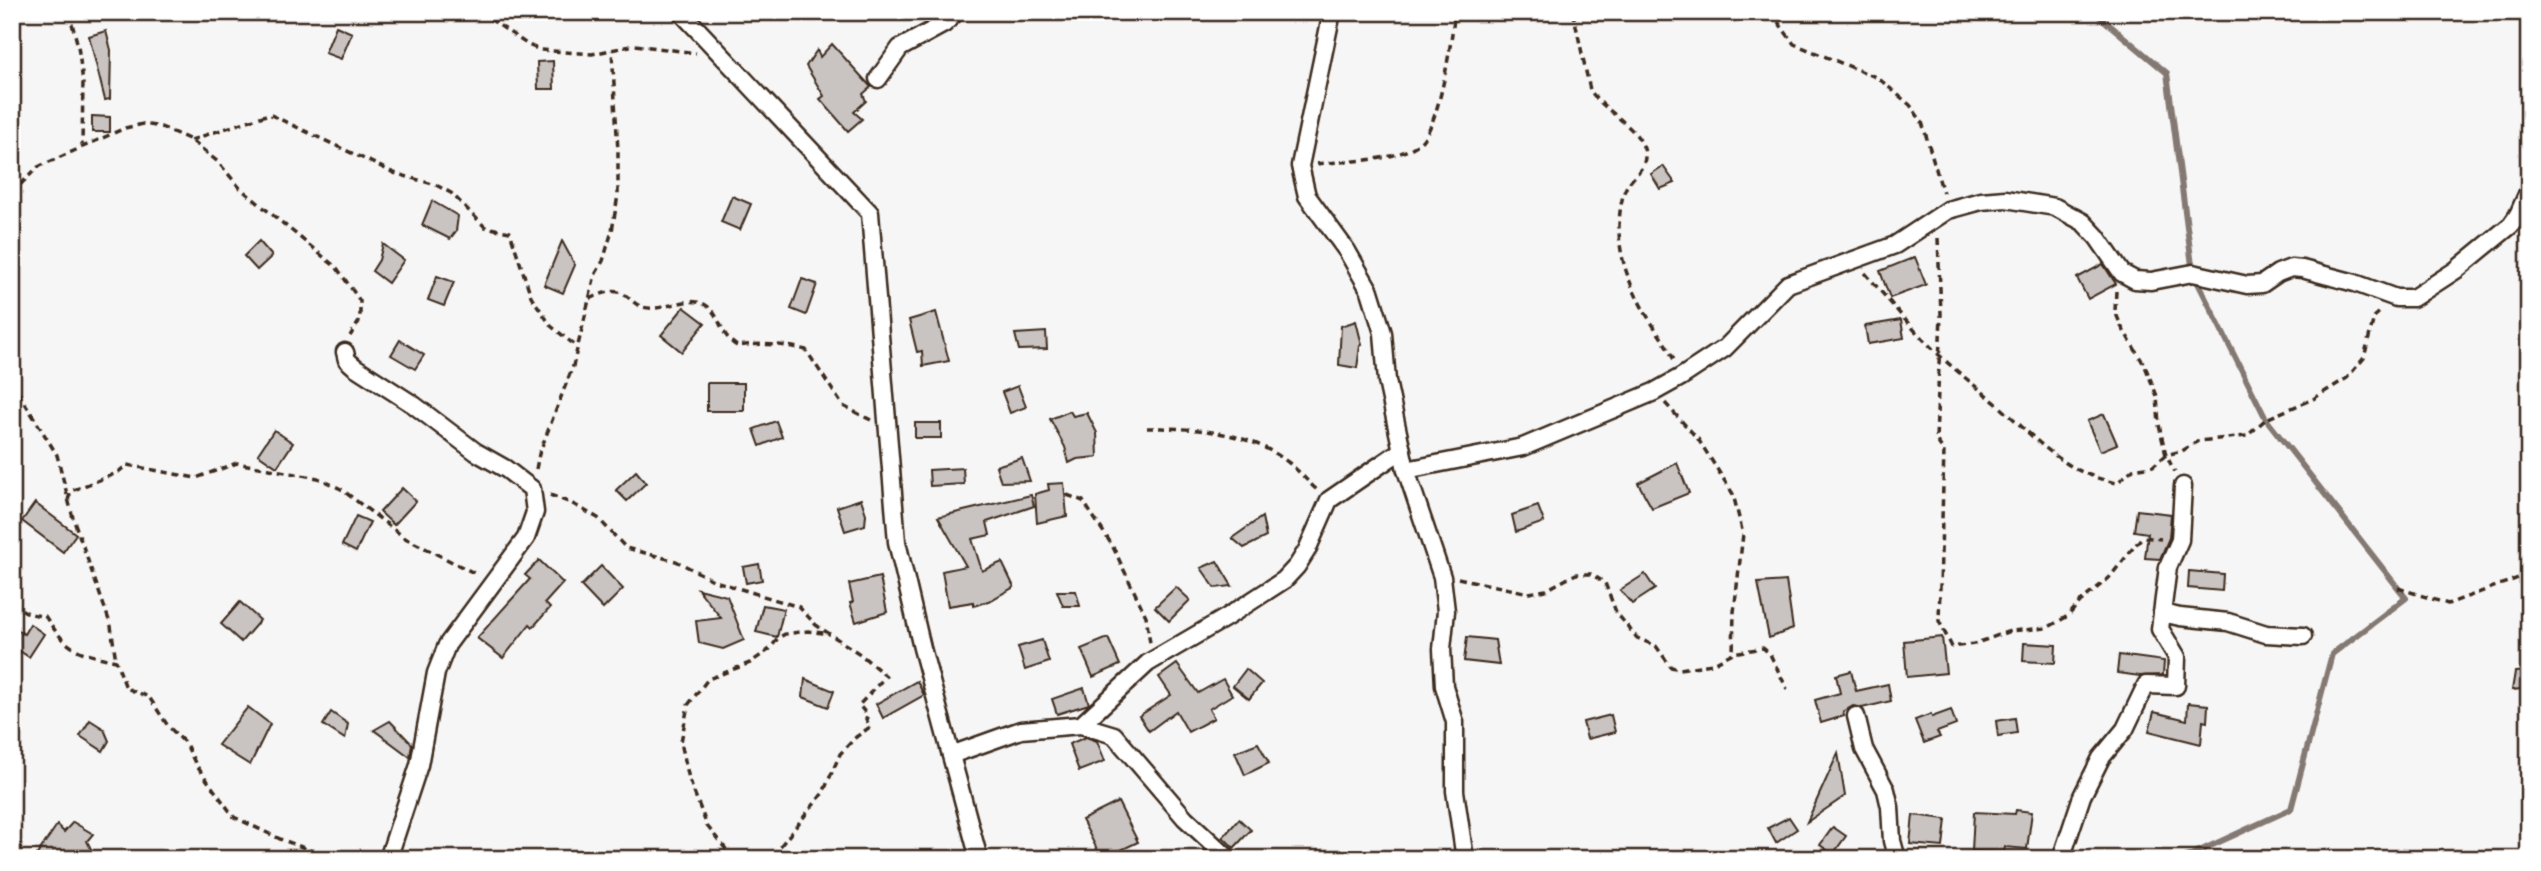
<svg xmlns="http://www.w3.org/2000/svg" width="2541" height="871" viewBox="0 0 2541 871" font-family="'Gochi Hand',sans-serif">
<rect width="100%" height="100%" fill="#f7f6f6"/>
<filter id="ink" filterUnits="userSpaceOnUse"><feTurbulence type="fractalNoise" baseFrequency=".0143" numOctaves="2"/><feDisplacementMap in="SourceGraphic" scale="14" xChannelSelector="R" yChannelSelector="G"/><feConvolveMatrix kernelMatrix="1 2 1 2 8 2 1 2 1" color-interpolation-filters="sRGB"/></filter>
<g filter="url(#ink)">
<g fill="none" stroke-linecap="round" stroke-linejoin="round">
<!-- stream -->
<path stroke="#847972" stroke-width="6" d="M2094 12 2167 73 2193 273 2266 419 2406 598 2332 654 2291 809 2182 859"/>
</g>
<!-- building -->
<g fill="#c9c3c1" stroke="#3b2a1e" stroke-width="2">
<path d="M336 26 352 33 341 59 325 53Z"/>
<path d="M106 31 111 50 110 99 105 100 89 36Z"/>
<path d="M832 44 871 87 863 94 866 101 854 112 862 119 848 131 820 99 824 96 806 66 817 50 820 57Z"/>
<path d="M553 61 554 89H538L537 62Z"/>
<path d="M92 116 110 117V132H92Z"/>
<path d="M1663 166 1675 183 1660 189 1651 174Z"/>
<path d="M732 196 751 204 740 230 721 222Z"/>
<path d="M432 201 458 216 456 231 450 239 422 225Z"/>
<path d="M259 241 272 256 257 270 244 256Z"/>
<path d="M562 241 575 265 563 293 544 285Z"/>
<path d="M383 244 404 260 388 283 372 271 379 260Z"/>
<path d="M1915 257 1926 285 1890 298 1880 271Z"/>
<path d="M2103 264 2116 284 2088 299 2077 278Z"/>
<path d="M437 276 454 282 444 306 428 300Z"/>
<path d="M802 279 817 284 806 315 791 309Z"/>
<path d="M684 307 705 323 682 352 661 335Z"/>
<path d="M936 312 949 361 923 366 922 351 917 352 909 320Z"/>
<path d="M1901 320 1904 338 1868 344 1865 326Z"/>
<path d="M1356 321 1362 345 1360 346 1357 368 1339 365 1341 326Z"/>
<path d="M1046 332 1047 349 1019 350 1015 334Z"/>
<path d="M400 340 424 355 415 369 391 355Z"/>
<rect x="707" y="383" width="37" height="28"/>
<path d="M1018 386 1026 407 1010 413 1002 392Z"/>
<path d="M1070 411 1073 416 1087 413 1097 433 1098 457 1077 459 1069 463 1065 447 1050 419Z"/>
<path d="M2104 414 2117 444 2100 451 2087 421Z"/>
<path d="M776 421 782 437 760 446 754 429Z"/>
<rect x="915" y="423" width="26" height="15"/>
<path d="M274 430 293 443 277 467 258 454Z"/>
<path d="M1022 458 1030 481 1001 482 996 466Z"/>
<path d="M1677 463 1689 493 1652 508 1638 483Z"/>
<path d="M963 468 964 484 930 486 929 470Z"/>
<path d="M636 471 646 483 627 501 616 490Z"/>
<path d="M1064 483 1067 516 1037 523 1035 494 1049 490 1048 484Z"/>
<path d="M402 488 416 501 394 525 380 512Z"/>
<path d="M1031 495 1034 506 987 522 990 535 972 539 982 571 1002 562 1014 587 991 600 974 606 973 602 948 606 942 571 966 566 938 517Z"/>
<path d="M861 499 866 514 865 525 845 531 837 507Z"/>
<path d="M35 503 76 534 63 552 22 521Z"/>
<path d="M1538 506 1544 522 1516 532 1512 515Z"/>
<path d="M2137 510 2171 514 2169 538 2160 559 2145 558 2148 533 2134 531Z"/>
<path d="M356 516 370 522 356 552 342 545Z"/>
<path d="M1262 517 1266 537 1244 548 1232 538Z"/>
<path d="M539 560 563 583 545 603 550 608 533 627 530 624 503 658 477 638 530 579 525 575Z"/>
<path d="M1217 561 1232 586 1215 588 1201 568Z"/>
<path d="M759 564 762 580 746 583 743 567Z"/>
<path d="M601 566 623 589 603 609 581 586Z"/>
<path d="M2189 571 2223 574 2222 591 2188 588Z"/>
<path d="M1645 574 1655 589 1632 604 1620 590Z"/>
<path d="M880 577 887 612 856 622 850 603 853 602 849 584Z"/>
<path d="M1786 581 1793 629 1769 638 1758 583Z"/>
<path d="M1176 587 1190 600 1169 621 1155 607Z"/>
<path d="M698 589 727 596 744 640 723 649 699 643 696 621 721 618Z"/>
<path d="M1057 591H1076L1080 606H1063Z"/>
<path d="M240 602 260 620 241 642 221 624Z"/>
<path d="M763 605 784 609 777 637 756 632Z"/>
<path d="M30 624 44 634 29 657 12 646V626L24 634Z"/>
<path d="M1467 637 1495 640 1499 665 1464 661Z"/>
<path d="M1942 637 1946 673 1907 677 1904 641Z"/>
<path d="M1108 638 1120 665 1093 677 1081 649Z"/>
<path d="M1042 640 1049 662 1025 670 1018 647Z"/>
<path d="M2024 643 2056 645 2055 663 2023 661Z"/>
<path d="M2119 655 2164 661 2163 675 2140 676 2117 673Z"/>
<path d="M1177 664 1198 693 1223 679 1232 695 1209 709 1214 718 1188 732 1176 711 1149 731 1139 716 1171 695 1159 677Z"/>
<path d="M1246 669 1262 683 1249 699 1233 686Z"/>
<path d="M1851 671 1856 691 1888 684 1891 701 1862 708 1853 706 1843 712 1844 716 1821 723 1815 700 1840 693 1836 675Z"/>
<path d="M2529 671V688L2512 690 2515 672Z"/>
<path d="M805 679 834 691 828 707 803 697Z"/>
<path d="M917 681 924 695 883 718 876 704Z"/>
<path d="M1084 688 1089 704 1057 714 1052 699Z"/>
<path d="M2188 703 2208 705 2207 722 2203 721 2201 744 2149 731 2154 712 2187 720Z"/>
<path d="M248 707 270 724 250 765 218 745Z"/>
<path d="M1951 710 1956 725 1937 732 1940 737 1924 743 1915 720 1931 714 1932 717Z"/>
<path d="M331 712 348 724 345 739 323 725Z"/>
<path d="M1611 715 1615 732 1587 739 1583 722Z"/>
<path d="M2015 718 2017 733 1998 736 1996 721Z"/>
<path d="M90 720 104 729 109 741 103 751 80 736Z"/>
<path d="M390 721 412 744 410 757 374 730Z"/>
<path d="M1086 737 1097 741 1105 761 1079 771 1069 744Z"/>
<path d="M1258 743 1269 763 1245 775 1235 752Z"/>
<path d="M1838 753 1845 796 1807 822Z"/>
<path d="M1118 802 1138 842 1102 859 1082 820Z"/>
<path d="M2016 810 2032 812 2027 849 2005 847 2004 852 1972 851 1974 812 2015 814Z"/>
<path d="M1913 815 1946 819 1943 847 1910 844Z"/>
<path d="M1789 817 1797 829 1776 843 1768 828Z"/>
<path d="M1239 819 1251 830 1234 848 1223 837Z"/>
<path d="M73 822 93 834 87 841 96 859H34L57 825 64 832Z"/>
<path d="M1833 827 1846 836 1833 854 1820 845Z"/>
</g>
<g fill="none" stroke-linecap="round" stroke-linejoin="round">
<defs>
<g id="street">
<path d="M681 12 870 213 897 542 922 648 979 859"/>
<path d="M1332 12 1300 166 1307 196 1347 251 1370 291 1383 333 1387 381 1406 470 1442 577 1446 611 1442 649 1444 686 1455 722V791L1465 859"/>
<path d="M878 79 900 48 944 24 956 12"/>
<path d="M2518 215 2529 190"/>
<path d="M345 352 347 360 355 367 414 405 476 452 506 469 532 489 535 512 526 538 447 645 436 673 419 765 388 859"/>
<path d="M1406 470 1523 447 1654 392 1681 377 1725 348 1788 284 1895 245 1948 210 1981 201 2006 199 2055 207 2083 222 2097 237 2122 273 2135 280 2151 281 2193 273 2247 285 2262 284 2278 273 2291 268 2302 269 2355 283 2396 298H2413L2456 270 2511 225 2518 215 2529 210"/>
<path d="M2162 613 2180 617 2228 622 2266 634 2303 636"/>
<path d="M1856 716 1864 749 1886 790 1890 807 1892 841 1897 859"/>
<path d="M1081 725 1114 735 1185 818 1229 859"/>
<path d="M951 755 1021 730 1081 725 1148 663 1227 617 1284 580 1297 566 1307 550 1329 500 1402 450"/>
<path d="M2061 859 2082 796 2101 758 2125 729 2146 685 2176 686 2177 657 2160 629 2168 567 2180 540 2183 486"/>
</g>
</defs>
<!-- street casing -->
<use href="#street" stroke="#3b2a1e" stroke-width="21"/>
<!-- path -->
<g stroke="#3b2a1e" stroke-width="3.5" stroke-dasharray="7 5" stroke-linecap="butt">
<path d="M69 12 78 46 83 82 82 145"/>
<path d="M480 12 528 45 540 50 592 54 635 45 696 53"/>
<path d="M1573 12 1590 90C1602 110 1643 129 1645 154 1646 169 1634 175 1627 186 1623 192 1621 204 1620 212 1615 251 1629 286 1649 319 1658 333 1667 345 1674 360"/>
<path d="M1771 12 1794 44 1878 78 1910 105 1922 122 1943 193"/>
<path d="M191 140 269 114 394 173 436 185 451 193 485 227 510 232 531 296 551 326 577 347"/>
<path d="M1317 164C1349 160 1389 163 1417 145 1440 131 1451 40 1455 12"/>
<path d="M12 193 38 167 125 128 143 124 161 127 191 140 218 162 240 188 337 268 360 301V320L350 336"/>
<path d="M1938 238 1941 314 1936 440 1944 451 1939 621 1952 647 1974 644 2010 631 2047 628 2068 616 2080 602 2109 578 2142 537 2161 539"/>
<path d="M1865 273C1887 298 1908 325 1933 349 1953 369 1976 386 1998 405 2037 439 2063 473 2117 483L2133 469 2153 466 2166 455 2182 451 2198 441 2247 436 2266 419 2313 399 2347 378 2364 358 2374 317 2381 311"/>
<path d="M2116 291 2115 311 2121 326 2145 366 2157 396 2159 425 2166 455 2175 472"/>
<path d="M590 299C634 277 623 311 655 308 670 307 689 297 704 304 721 313 719 335 737 346 762 343 782 344 806 350L843 406 871 420"/>
<path d="M12 382 57 455 73 518 111 626 116 661"/>
<path d="M1665 403 1698 439 1733 494 1743 534 1734 612 1733 653"/>
<path d="M1147 428C1197 428 1248 431 1289 463 1299 471 1307 481 1317 490"/>
<path d="M536 469 539 454 573 366 595 275 603 261 612 231 618 195V151L612 50"/>
<path d="M550 495 571 503 598 518 626 548 676 561 715 581 799 607 816 625 860 654 886 676 859 705 868 716 866 719 870 727 856 737 840 754 823 793 770 859"/>
<path d="M1067 495 1083 501 1112 545 1146 616 1150 643"/>
<path d="M68 500 71 491 117 473 127 465 196 478 237 463 318 478 341 489 405 538 478 575"/>
<path d="M1458 578 1529 593 1546 590 1576 574H1591L1605 583 1616 612 1637 638 1656 646 1671 667 1680 669 1712 664 1733 653 1763 648 1770 654 1787 689"/>
<path d="M2398 588 2448 604 2529 574"/>
<path d="M12 602C23 612 30 615 45 616 68 651 76 652 116 661L126 688 149 697 168 726 186 744 196 765 234 817 280 839 334 859"/>
<path d="M734 859 707 826 689 779 681 742 688 705 708 679 750 663 770 649 778 638 785 634 808 631 830 634"/>
</g>
<!-- street -->
<use href="#street" stroke="#fff" stroke-width="16"/>
</g>
</g>
<!-- margin -->
<rect width="2541" height="871" fill="none" stroke="#fff" stroke-width="42"/>
<rect x="21" y="21" width="2499" height="829" fill="none" stroke="#3b2a1e" stroke-width="2.5" filter="url(#ink)"/>
</svg>
